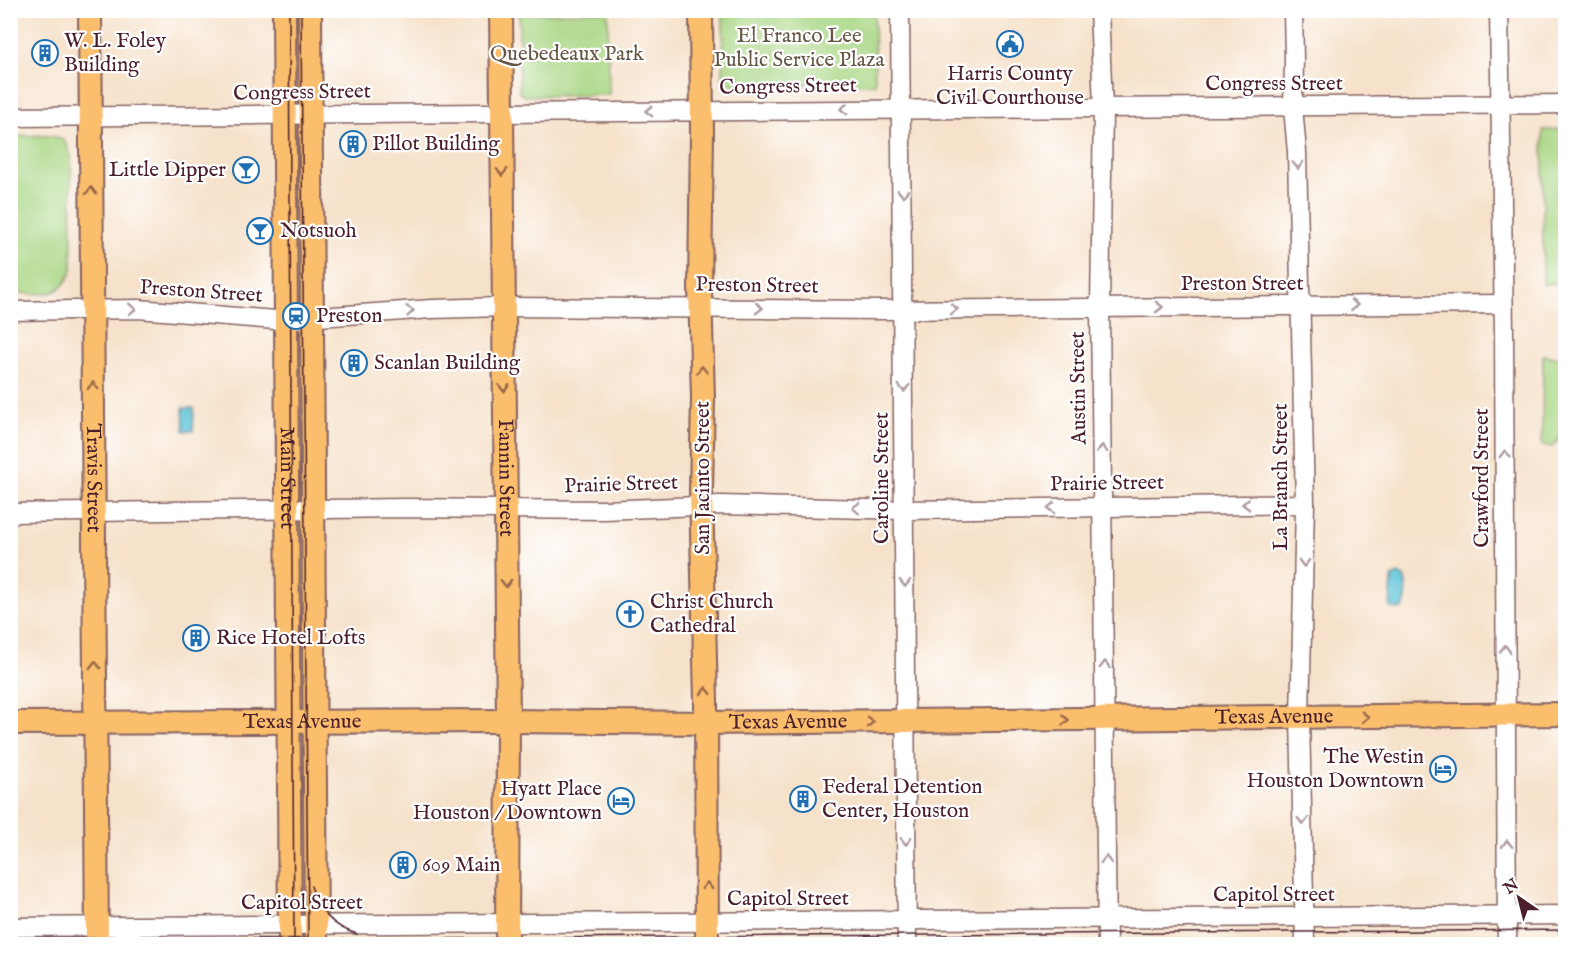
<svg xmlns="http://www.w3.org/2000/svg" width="1576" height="955" viewBox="0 0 1576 955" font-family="'IM FELL English',serif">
<rect width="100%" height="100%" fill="#fff"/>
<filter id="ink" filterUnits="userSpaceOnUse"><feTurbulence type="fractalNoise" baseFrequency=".0167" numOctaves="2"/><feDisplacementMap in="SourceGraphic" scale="12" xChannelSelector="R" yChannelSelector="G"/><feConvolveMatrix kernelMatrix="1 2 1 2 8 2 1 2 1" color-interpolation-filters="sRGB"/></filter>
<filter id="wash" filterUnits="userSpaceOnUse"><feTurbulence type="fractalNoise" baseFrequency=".008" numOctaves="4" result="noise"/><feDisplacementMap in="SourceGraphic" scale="24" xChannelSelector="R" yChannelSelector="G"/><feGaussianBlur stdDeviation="1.35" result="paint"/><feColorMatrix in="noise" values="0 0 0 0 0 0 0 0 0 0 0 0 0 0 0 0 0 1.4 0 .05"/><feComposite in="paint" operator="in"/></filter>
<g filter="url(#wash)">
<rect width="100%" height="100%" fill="#f6e2cb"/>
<!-- green -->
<g fill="#a8d683" stroke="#797a57" stroke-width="1.5">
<path d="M584 11H608L609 95 525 96 519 93V14L583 13Z"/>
<path d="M723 11H874L875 84 723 85Z"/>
<path d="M1565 129V284H1543V130Z"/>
<path d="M11 136C23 136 54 133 63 140 68 144 69 152 71 157L72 270C61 301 39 293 11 293Z"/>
<path d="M1543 355 1565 359V432L1552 447 1542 445Z"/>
</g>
<!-- water -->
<g fill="#5ac3d7" stroke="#527181" stroke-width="1.5">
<path d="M183 408H194L193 431H184Z"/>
<path d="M1398 574 1404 577C1408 588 1408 597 1403 609L1390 608 1392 577Z"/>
</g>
</g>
<g filter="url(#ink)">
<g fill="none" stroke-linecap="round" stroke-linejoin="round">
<defs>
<g id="minor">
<path d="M900 10 907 944"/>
<path d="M1099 10 1103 107 1100 307 1107 944"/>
<path d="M1293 10 1294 59 1293 107 1297 152 1305 504 1300 717 1305 944"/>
<path d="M1499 10 1504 332 1507 944"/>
<path d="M10 117 1566 104"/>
<path d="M10 311 138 309 276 320 432 309 503 307 883 310 1503 304"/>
<path d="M10 513 405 508 604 510 721 505 904 510 1305 504"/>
<path d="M10 927 1566 915"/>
</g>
<g id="major">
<path id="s1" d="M90 10 97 944"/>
<path id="s2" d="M284 10 290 944"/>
<path d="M310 10 316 944"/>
<path id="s3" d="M501 10 508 721 507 944"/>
<path d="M701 10 702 133 700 288 703 398 701 491 706 701 707 944"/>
<path id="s4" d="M10 723 508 721 706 723 1566 714"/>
</g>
</defs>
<!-- minor casing -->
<use href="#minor" stroke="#866363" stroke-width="21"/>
<!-- major casing -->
<use href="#major" stroke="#866363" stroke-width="26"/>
<!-- minor -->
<use href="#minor" stroke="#fff" stroke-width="18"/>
<!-- major -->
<use href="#major" stroke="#fabe6d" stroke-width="22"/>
<!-- tram -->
<g stroke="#4a1f2b" stroke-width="1.5">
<path d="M289 10 294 944"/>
<path d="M301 10 308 944"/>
<path d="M311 886C318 911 332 927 357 934"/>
<path d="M10 938 405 939 1566 930"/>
</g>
</g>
<!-- one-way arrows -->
<defs><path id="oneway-chevron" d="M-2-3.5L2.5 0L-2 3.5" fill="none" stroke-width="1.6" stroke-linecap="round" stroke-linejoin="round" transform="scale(1.5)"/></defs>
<g stroke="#ae9aa0">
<use href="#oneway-chevron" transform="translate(844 109) rotate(179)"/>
<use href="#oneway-chevron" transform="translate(649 111) rotate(179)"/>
<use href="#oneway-chevron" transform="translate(1298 165) rotate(88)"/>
<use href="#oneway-chevron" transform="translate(903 193) rotate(90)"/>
<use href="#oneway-chevron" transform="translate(1354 305) rotate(-1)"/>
<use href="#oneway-chevron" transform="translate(1159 307)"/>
<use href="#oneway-chevron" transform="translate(759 308) rotate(1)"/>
<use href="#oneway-chevron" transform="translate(132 309) rotate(1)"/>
<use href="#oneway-chevron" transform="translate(954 309) rotate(-1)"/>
<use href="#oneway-chevron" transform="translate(410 311) rotate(-5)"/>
<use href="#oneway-chevron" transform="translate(904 388) rotate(90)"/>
<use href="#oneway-chevron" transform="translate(1102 449) rotate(-91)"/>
<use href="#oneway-chevron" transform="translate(1505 454) rotate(-90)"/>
<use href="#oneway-chevron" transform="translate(1246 504) rotate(179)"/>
<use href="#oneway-chevron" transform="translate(856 508) rotate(-178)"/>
<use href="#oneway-chevron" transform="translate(1051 508) rotate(179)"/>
<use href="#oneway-chevron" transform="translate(1304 563) rotate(91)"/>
<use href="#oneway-chevron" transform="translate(905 583) rotate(90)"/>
<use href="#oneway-chevron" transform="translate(1505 649) rotate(-90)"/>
<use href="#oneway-chevron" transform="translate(1105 665) rotate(-91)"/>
<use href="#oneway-chevron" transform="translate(1303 821) rotate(89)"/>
<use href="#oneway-chevron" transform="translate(906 841) rotate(90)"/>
<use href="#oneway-chevron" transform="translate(1507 844) rotate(-91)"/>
<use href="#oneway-chevron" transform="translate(1106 860) rotate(-91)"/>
</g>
<g stroke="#996749">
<use href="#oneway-chevron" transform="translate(502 172) rotate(89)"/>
<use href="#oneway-chevron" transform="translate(91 191) rotate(-90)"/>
<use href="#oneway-chevron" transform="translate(702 370) rotate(-91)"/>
<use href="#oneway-chevron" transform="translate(93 386) rotate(-90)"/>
<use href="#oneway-chevron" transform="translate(504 388) rotate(89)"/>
<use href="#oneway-chevron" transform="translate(506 583) rotate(89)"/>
<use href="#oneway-chevron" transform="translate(95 665) rotate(-90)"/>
<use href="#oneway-chevron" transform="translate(706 691) rotate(-91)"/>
<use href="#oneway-chevron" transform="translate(1365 717) rotate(-1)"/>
<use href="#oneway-chevron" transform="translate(1065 720) rotate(-1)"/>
<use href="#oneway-chevron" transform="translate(870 722) rotate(-1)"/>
<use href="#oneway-chevron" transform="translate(707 886) rotate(-90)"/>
</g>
</g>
<!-- icons -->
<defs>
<symbol id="civic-ring" viewBox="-11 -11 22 22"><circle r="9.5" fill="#fff" stroke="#1f6fb2" stroke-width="1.5"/><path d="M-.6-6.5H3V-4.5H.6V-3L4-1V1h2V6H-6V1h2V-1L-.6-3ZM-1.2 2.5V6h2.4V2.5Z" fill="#1f6fb2"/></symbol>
<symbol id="building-ring" viewBox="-11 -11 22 22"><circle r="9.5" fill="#fff" stroke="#1f6fb2" stroke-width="1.5"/><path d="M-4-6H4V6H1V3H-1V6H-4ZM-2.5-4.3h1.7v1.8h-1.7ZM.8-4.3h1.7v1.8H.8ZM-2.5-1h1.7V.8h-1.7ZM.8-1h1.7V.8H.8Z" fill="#1f6fb2"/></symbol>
<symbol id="bar-ring" viewBox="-11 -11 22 22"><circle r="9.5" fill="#fff" stroke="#1f6fb2" stroke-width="1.5"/><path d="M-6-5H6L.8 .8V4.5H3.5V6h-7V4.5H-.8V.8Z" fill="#1f6fb2"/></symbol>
<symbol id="station-ring" viewBox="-11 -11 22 22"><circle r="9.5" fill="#fff" stroke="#1f6fb2" stroke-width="1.5"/><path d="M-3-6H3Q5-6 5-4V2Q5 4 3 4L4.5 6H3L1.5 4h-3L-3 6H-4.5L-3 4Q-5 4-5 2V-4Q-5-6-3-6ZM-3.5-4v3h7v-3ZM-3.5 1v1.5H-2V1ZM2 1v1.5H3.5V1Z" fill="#1f6fb2"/></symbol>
<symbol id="church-ring" viewBox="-11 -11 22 22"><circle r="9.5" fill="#fff" stroke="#1f6fb2" stroke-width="1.5"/><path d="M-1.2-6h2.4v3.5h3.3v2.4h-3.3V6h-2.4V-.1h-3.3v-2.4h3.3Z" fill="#1f6fb2"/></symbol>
<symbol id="hotel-ring" viewBox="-11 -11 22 22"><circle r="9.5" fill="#fff" stroke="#1f6fb2" stroke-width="1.5"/><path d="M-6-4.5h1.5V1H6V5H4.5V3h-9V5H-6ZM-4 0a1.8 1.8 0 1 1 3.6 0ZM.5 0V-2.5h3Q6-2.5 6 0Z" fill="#1f6fb2"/></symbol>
</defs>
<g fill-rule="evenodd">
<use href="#civic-ring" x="995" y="29" width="30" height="30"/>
<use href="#building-ring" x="30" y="38" width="30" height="30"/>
<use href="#building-ring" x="338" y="129" width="30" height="30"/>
<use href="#bar-ring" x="231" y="155" width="30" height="30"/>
<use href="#bar-ring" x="245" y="216" width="30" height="30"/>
<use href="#station-ring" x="281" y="301" width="30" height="30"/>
<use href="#building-ring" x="339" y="348" width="30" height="30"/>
<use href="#church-ring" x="615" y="599" width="30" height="30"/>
<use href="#building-ring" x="181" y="623" width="30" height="30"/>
<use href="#hotel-ring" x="1428" y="754" width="30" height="30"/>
<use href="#building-ring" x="788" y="784" width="30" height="30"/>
<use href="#hotel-ring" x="606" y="786" width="30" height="30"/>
<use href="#building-ring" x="388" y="850" width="30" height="30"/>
</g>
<g text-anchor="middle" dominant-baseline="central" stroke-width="4.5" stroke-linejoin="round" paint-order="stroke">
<!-- park labels -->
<g font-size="21" fill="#665645" stroke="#fff">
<text x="799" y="36">El Franco Lee<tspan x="799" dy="24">Public Service Plaza</tspan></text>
<text x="567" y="54">Quebedeaux Park</text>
</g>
<!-- poi labels -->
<g font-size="21" fill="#4a1f2b" stroke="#fff" text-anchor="start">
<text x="64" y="41">W. L. Foley<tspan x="64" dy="24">Building</tspan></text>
<text x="1010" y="74" text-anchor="middle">Harris County<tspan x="1010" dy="24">Civil Courthouse</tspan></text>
<text x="372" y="144">Pillot Building</text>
<text x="226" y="170" text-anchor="end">Little Dipper</text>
<text x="280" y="231">Notsuoh</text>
<text x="316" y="316">Preston</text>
<text x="374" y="363">Scanlan Building</text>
<text x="650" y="602">Christ Church<tspan x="650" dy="24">Cathedral</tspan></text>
<text x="216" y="638">Rice Hotel Lofts</text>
<text x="1424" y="757" text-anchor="end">The Westin<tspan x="1424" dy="24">Houston Downtown</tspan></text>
<text x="822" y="787">Federal Detention<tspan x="822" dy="24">Center, Houston</tspan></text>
<text x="602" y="789" text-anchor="end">Hyatt Place<tspan x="602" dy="24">Houston / Downtown</tspan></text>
<text x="422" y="865">609 Main</text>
</g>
<!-- street labels -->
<g font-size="21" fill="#4a1f2b" stroke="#fff">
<text x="1274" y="84">Congress Street</text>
<text transform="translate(788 87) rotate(-1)">Congress Street</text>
<text transform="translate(302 93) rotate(-1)">Congress Street</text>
<text x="1242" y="284">Preston Street</text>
<text transform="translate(757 286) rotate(1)">Preston Street</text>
<text transform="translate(201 292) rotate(4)">Preston Street</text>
<text transform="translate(1079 388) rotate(-91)">Austin Street</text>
<text transform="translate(1281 477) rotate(-90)">La Branch Street</text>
<text stroke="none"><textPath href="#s1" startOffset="468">Travis Street</textPath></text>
<text stroke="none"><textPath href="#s2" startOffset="468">Main Street</textPath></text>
<text stroke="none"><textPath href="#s3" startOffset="468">Fannin Street</textPath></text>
<text transform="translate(703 478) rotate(-90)">San Jacinto Street</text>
<text transform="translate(882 478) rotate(-90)">Caroline Street</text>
<text transform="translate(1482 478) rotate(-90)">Crawford Street</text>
<text transform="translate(1107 484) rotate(-1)">Prairie Street</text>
<text transform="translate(621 485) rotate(-2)">Prairie Street</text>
<text stroke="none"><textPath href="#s4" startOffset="1264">Texas Avenue</textPath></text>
<text stroke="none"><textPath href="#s4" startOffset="292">Texas Avenue</textPath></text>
<text stroke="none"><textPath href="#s4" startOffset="778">Texas Avenue</textPath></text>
<text x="1274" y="895">Capitol Street</text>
<text x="788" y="899">Capitol Street</text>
<text x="302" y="903">Capitol Street</text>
</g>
</g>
<!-- margin -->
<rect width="1576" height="955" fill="none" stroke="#fff" stroke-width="36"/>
<!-- north arrow -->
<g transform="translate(1519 898) rotate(325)" stroke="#ffffff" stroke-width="4.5" paint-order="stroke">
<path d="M0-4.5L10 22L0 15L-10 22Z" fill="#4a1f2b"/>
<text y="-9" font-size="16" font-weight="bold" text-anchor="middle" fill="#4a1f2b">N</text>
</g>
</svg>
